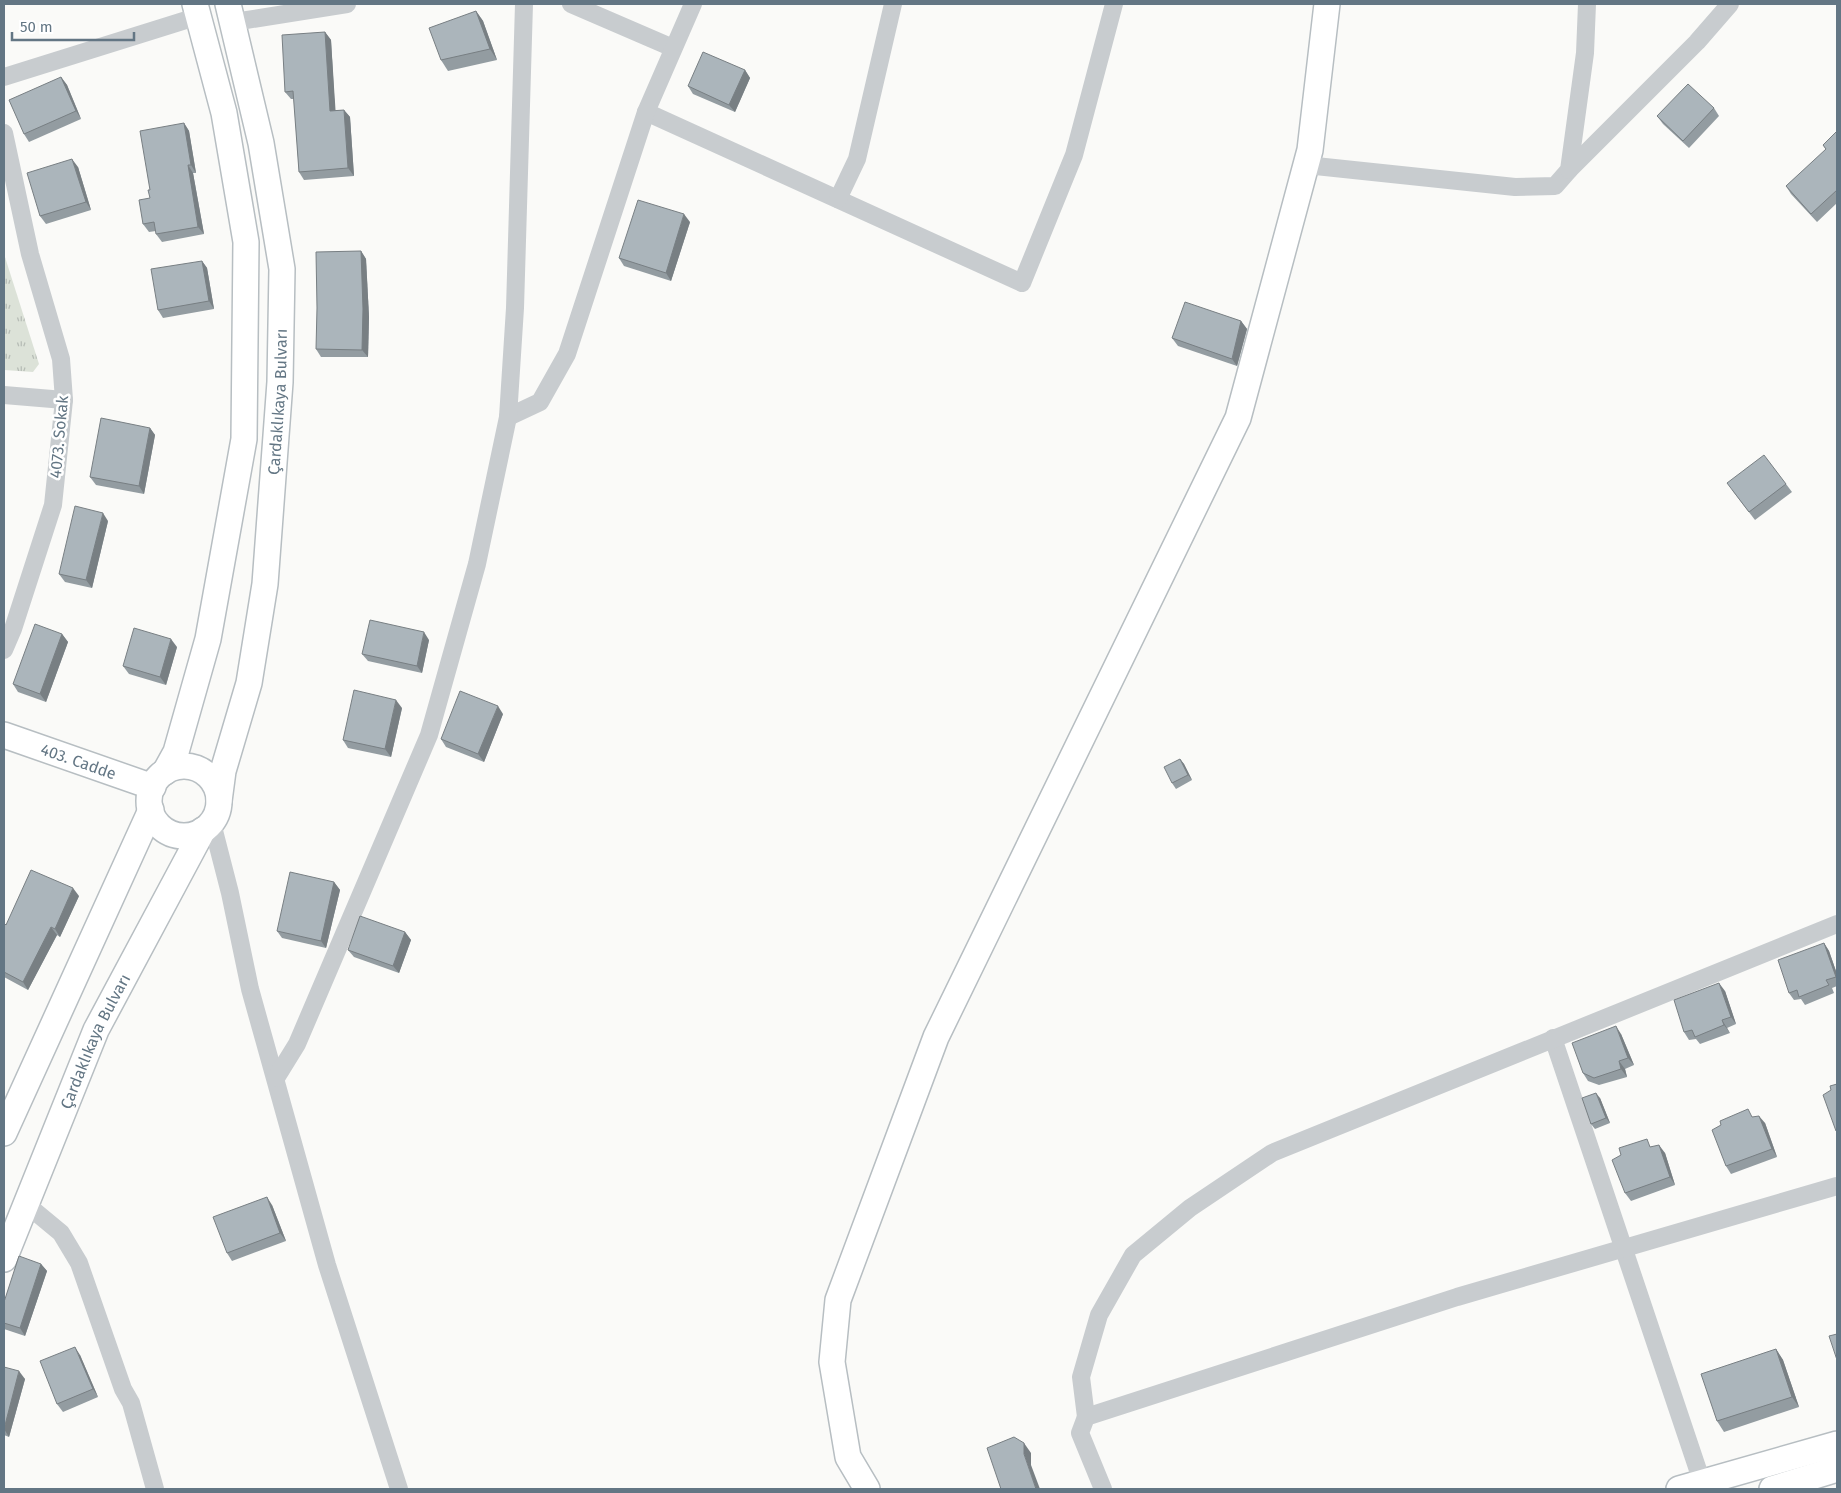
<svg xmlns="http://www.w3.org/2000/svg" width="1841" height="1493" viewBox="0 0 1841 1493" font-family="'Fira Sans',sans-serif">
<defs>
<pattern id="park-tufts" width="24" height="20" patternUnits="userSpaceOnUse" patternTransform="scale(1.25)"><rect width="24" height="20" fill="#dce2d8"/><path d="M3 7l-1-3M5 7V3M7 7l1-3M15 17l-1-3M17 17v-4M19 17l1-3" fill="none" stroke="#b6bcb5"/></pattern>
</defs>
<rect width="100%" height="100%" fill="#fafaf8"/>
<!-- park -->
<path fill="url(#park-tufts)" d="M4 254 39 364 33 372 4 370Z"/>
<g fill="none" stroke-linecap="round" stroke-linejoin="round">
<defs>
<g id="secondary">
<path id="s1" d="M4 735 153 787"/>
<circle cx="184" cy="801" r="35"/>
<path d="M165 772 176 752 208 639 244 439 246 242 224 113 195 4"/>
<path id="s2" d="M219 801 223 771 249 683 265 584 280 382 282 269 261 143 228 4"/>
<path d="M4 1133 151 810"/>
<path id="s3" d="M4 1259 96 1030 203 830"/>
<path d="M867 1489 848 1457 832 1362 838 1300 936 1037 1238 418 1310 150 1327 4"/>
<path d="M1679 1489 1837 1444"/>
<path d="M1772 1489 1837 1469"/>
</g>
</defs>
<!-- secondary casing -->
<use href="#secondary" stroke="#b7bec2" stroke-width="28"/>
<!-- street -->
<g stroke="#c8cccf" stroke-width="18">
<path d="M571 4 673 48"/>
<path d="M234 22 347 4"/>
<path d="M4 77 199 16"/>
<path d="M646 112 1022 283 1074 155 1114 4"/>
<path d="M4 133 30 254 61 359 64 400 53 505 13 629 4 650"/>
<path d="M1306 165 1515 187 1555 186 1569 170 1585 53 1587 4"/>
<path d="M1569 170 1697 42 1730 4"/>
<path d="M838 199 857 159 893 4"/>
<path d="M4 395 64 400"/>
<path d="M508 417 540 402 567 354 646 112 693 4"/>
<path d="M212 823 230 893 250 989 327 1265 399 1489"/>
<path d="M1553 1038 1702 1482"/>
<path d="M276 1078 297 1044 429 735 477 564 508 417 515 308 524 4"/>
<path d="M26 1204 61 1233 79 1263 123 1389 131 1403 155 1489"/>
<path d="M1086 1417 1081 1377 1099 1315 1133 1255 1190 1208 1272 1153 1837 924"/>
<path d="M1103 1489 1080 1433 1086 1417 1457 1297 1837 1186"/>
</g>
<!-- secondary -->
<use href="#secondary" stroke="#fff" stroke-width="25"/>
</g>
<!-- wall -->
<g fill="#939ca1">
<path d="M476 11 483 21 497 60 448 71 441 60Z"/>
<path d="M325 32 331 40 335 110H344L350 117 354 176 304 180 299 172 294 99H291L285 92Z"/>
<path d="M745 70 750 78 735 112 693 94 688 86Z"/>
<path d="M61 77 67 85 81 119 29 142 24 134Z"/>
<path d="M1714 108 1719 116 1689 148 1663 124 1657 116Z"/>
<path d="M184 123 189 131 196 173H193L204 234 162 242 156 234V231L149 232 143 224 150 198V190Z"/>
<path d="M1837 131V203L1817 222 1791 194 1786 186 1826 150 1823 145Z"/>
<path d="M78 167 91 210 46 224 40 216Z"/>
<path d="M690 222 671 281 624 266 619 258Z"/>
<path d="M361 251 366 259 369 317 368 357H321L316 349Z"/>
<path d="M202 261 207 268 214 309 163 318 158 310Z"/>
<path d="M1241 321 1247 329 1237 366 1178 346 1172 338Z"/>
<path d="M150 428 155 435 144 494 96 485 90 477Z"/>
<path d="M1786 484 1792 492 1755 520 1732 490Z"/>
<path d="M108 521 92 588 65 582 59 574Z"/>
<path d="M62 634 68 642 46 702 18 692 13 684Z"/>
<path d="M429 640 422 673 368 661 362 654Z"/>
<path d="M177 647 166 685 129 674 123 666Z"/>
<path d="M402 708 391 757 348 748 343 740Z"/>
<path d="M503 714 484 762 446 747 441 739Z"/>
<path d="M1180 759 1184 764 1192 780 1176 789 1172 783Z"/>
<path d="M334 882 340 890 326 948 282 938 277 931Z"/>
<path d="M79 896 60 937 57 935 28 990 4 977V923L6 925Z"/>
<path d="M405 932 411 940 399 973 354 957 348 950Z"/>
<path d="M1824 943 1829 951 1837 974V986L1832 988 1834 993 1805 1005 1801 999 1794 1000 1789 993Z"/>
<path d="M1725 991 1736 1024 1727 1028 1730 1033 1700 1044 1696 1039 1689 1040 1684 1032Z"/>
<path d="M1621 1034 1634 1065 1625 1069 1627 1077 1599 1085 1588 1081 1583 1073Z"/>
<path d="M1600 1098 1610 1123 1595 1129 1591 1124Z"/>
<path d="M1753 1117 1765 1123 1777 1157 1731 1174 1726 1166Z"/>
<path d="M1652 1146 1665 1153 1675 1185 1631 1201 1625 1193Z"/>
<path d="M272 1205 286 1241 232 1261 227 1253Z"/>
<path d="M41 1264 47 1271 25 1336 4 1329V1302Z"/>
<path d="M1776 1349 1783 1360 1799 1407 1724 1432 1717 1421Z"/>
<path d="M80 1355 98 1397 63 1412 57 1404Z"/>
<path d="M4 1367 25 1379 9 1437 4 1435Z"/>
</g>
<!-- shaded-wall -->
<g fill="#787f83">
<path d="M476 11 483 21 497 60 490 49Z"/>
<path d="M325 32 331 40 336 118 330 111Z"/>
<path d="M745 70 750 78 735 112 729 105Z"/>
<path d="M61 77 67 85 81 119 76 111Z"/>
<path d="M344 110 350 117 354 176 348 168Z"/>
<path d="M184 123 189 131 196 173 191 165Z"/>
<path d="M72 159 78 167 91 210 86 202Z"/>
<path d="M188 165 193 173 204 234 198 227Z"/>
<path d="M684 214 690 222 671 281 666 273Z"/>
<path d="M361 251 366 259 369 317 368 357 362 350Z"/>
<path d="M202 261 207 268 214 309 209 301Z"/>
<path d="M1241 321 1247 329 1237 366 1232 359Z"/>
<path d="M150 428 155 435 144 494 139 486Z"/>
<path d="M103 513 108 521 92 588 86 580Z"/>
<path d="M424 632 429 640 422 673 417 666Z"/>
<path d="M62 634 68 642 46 702 40 694Z"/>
<path d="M171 639 177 647 166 685 160 677Z"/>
<path d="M396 700 402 708 391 757 385 749Z"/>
<path d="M498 706 503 714 484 762 478 754Z"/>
<path d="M1180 759 1184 764 1192 780 1188 775Z"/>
<path d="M334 882 340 890 326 948 321 941Z"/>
<path d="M73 888 79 896 60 937 55 929Z"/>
<path d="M51 927 57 935 28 990 23 982Z"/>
<path d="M405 932 411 940 399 973 393 966Z"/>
<path d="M1824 943 1829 951 1837 974V979L1836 977Z"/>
<path d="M1719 983 1725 991 1736 1024 1731 1017Z"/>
<path d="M1722 1020 1727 1028 1730 1033 1724 1025Z"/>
<path d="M1616 1026 1621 1034 1634 1065 1628 1058Z"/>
<path d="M1619 1061 1625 1069 1627 1077 1621 1069Z"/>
<path d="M1596 1093 1600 1098 1610 1123 1606 1118Z"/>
<path d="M1759 1116 1765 1123 1777 1157 1772 1149Z"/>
<path d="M1659 1145 1665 1153 1675 1185 1670 1177Z"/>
<path d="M267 1197 272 1205 286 1241 280 1233Z"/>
<path d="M41 1264 47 1271 25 1336 20 1328Z"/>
<path d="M75 1347 80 1355 98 1397 93 1389Z"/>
<path d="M1776 1349 1783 1360 1799 1407 1792 1397Z"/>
<path d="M19 1371 25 1379 9 1437 4 1429Z"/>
<path d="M1024 1443 1031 1453V1465L1040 1489H1036L1024 1454Z"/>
</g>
<!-- building -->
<g fill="#abb5bb" stroke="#787f83">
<path d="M476 11 490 49 441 60 429 28Z"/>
<path d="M325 32 330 111 344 110 348 168 299 172 293 91 285 92 282 35Z"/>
<path d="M703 52 745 70 729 105 688 86Z"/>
<path d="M61 77 76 111 24 134 9 100Z"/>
<path d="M1688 84 1714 108 1683 141 1657 116Z"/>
<path d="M184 123 191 165H188L198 227 156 234 154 222 143 224 139 200 150 198 148 190H150L140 131Z"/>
<path d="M1837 131V190L1811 214 1786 186 1826 149 1823 145Z"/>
<path d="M72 159 86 202 40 216 27 173Z"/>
<path d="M638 200 684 214 666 273 619 258Z"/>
<path d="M361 251 363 309 362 350 316 349 317 308 316 252Z"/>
<path d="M202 261 209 301 158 310 151 269Z"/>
<path d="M1185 302 1241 321 1232 359 1172 338Z"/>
<path d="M101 418 150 428 139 486 90 477Z"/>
<path d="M1764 455 1786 484 1749 512 1727 483Z"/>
<path d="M75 506 103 513 86 580 59 574Z"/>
<path d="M370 620 424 632 417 666 362 654Z"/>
<path d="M35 624 62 634 40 694 13 684Z"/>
<path d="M134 628 171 639 160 677 123 666Z"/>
<path d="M354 690 396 700 385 749 343 740Z"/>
<path d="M460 691 498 706 478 754 441 739Z"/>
<path d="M1180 759 1188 775 1172 783 1164 767Z"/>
<path d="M31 870 73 888 55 929 51 927 23 982 4 972V923L6 925Z"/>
<path d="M290 872 334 882 321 941 277 931Z"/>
<path d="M360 916 405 932 393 966 348 950Z"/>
<path d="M1824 943 1836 977 1826 980 1829 985 1799 997 1797 990 1789 993 1778 960Z"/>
<path d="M1719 983 1731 1017 1722 1020 1724 1025 1695 1037 1692 1030 1684 1032 1674 1000Z"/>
<path d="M1616 1026 1628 1058 1619 1061 1621 1069 1594 1078 1583 1073 1572 1043Z"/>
<path d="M1837 1084V1131H1836L1823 1095 1831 1090 1830 1086Z"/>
<path d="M1596 1093 1606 1118 1591 1124 1582 1098Z"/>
<path d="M1748 1109 1752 1117 1759 1116 1772 1149 1726 1166 1712 1130 1721 1125 1720 1121Z"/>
<path d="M1647 1139 1650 1147 1659 1145 1670 1177 1625 1193 1612 1160 1621 1155 1619 1148Z"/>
<path d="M267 1197 280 1233 227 1253 213 1217Z"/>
<path d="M19 1256 41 1264 20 1328 4 1323V1302Z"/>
<path d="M1837 1334V1360L1829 1336Z"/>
<path d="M75 1347 93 1389 57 1404 40 1361Z"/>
<path d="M1776 1349 1792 1397 1717 1421 1701 1374Z"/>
<path d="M4 1367 19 1371 4 1429Z"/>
<path d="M1014 1437 1024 1443V1454L1036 1489H1001L987 1448Z"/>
</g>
<g text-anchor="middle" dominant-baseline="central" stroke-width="5" stroke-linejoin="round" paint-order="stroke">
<!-- street labels -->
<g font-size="16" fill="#637684" stroke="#fff">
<text stroke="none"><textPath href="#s2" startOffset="405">Çardaklıkaya Bulvarı</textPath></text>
<text transform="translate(59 437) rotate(-85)">4073. Sokak</text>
<text stroke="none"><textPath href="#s1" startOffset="79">403. Cadde</textPath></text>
<text stroke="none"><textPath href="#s3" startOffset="236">Çardaklıkaya Bulvarı</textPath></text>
</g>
</g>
<!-- border -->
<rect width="1841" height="1493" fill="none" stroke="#637684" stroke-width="10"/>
<!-- scale -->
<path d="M12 32v8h122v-8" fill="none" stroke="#637684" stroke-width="2.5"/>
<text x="20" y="32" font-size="15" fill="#637684" stroke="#ffffff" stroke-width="4" paint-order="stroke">50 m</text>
</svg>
